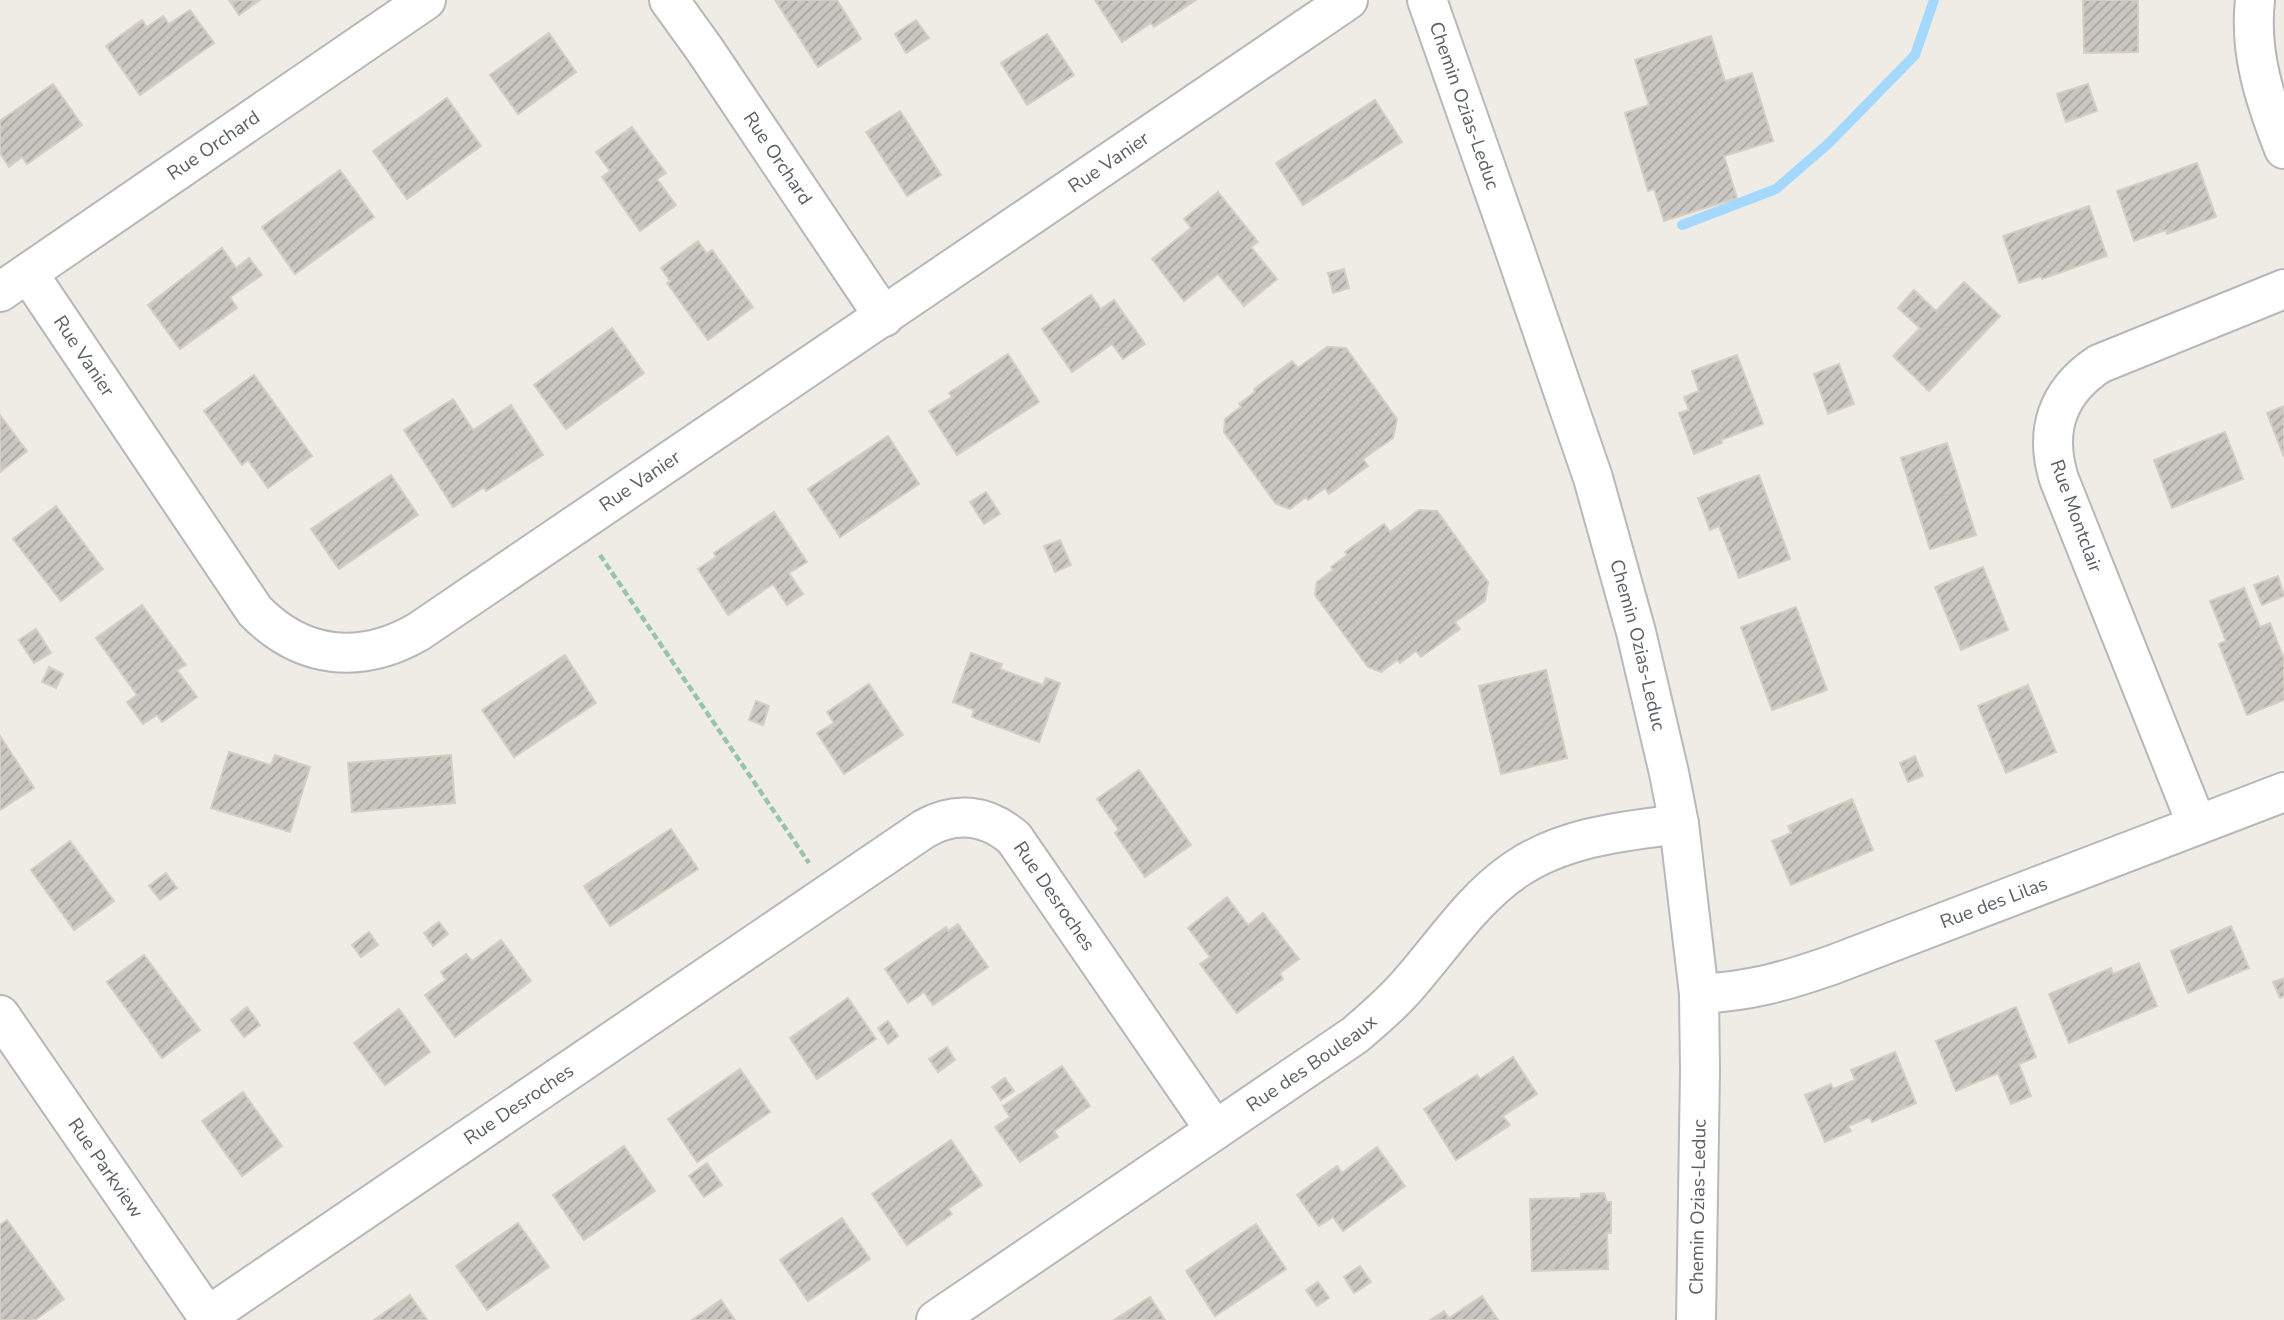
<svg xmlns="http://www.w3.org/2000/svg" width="2284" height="1320" viewBox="0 0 2284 1320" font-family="'Nunito Sans',sans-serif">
<defs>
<pattern id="building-hatch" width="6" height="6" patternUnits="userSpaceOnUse" patternTransform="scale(1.75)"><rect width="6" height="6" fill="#cac7c2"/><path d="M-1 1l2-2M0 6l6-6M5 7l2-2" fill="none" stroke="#a7a5a1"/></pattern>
</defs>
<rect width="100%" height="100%" fill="#efece5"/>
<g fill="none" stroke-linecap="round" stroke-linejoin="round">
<!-- stream -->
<path stroke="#a5d8fe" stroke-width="10" d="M1682 225 1776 189 1828 144 1915 55 1934 0"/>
</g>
<!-- building -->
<g fill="url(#building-hatch)" stroke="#d4cec3" stroke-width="2">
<path d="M229 0H260L239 15Z"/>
<path d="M775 0H837L861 39 818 67Z"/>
<path d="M1095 0H1196L1154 27 1151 23 1122 42Z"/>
<path d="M2083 0H2138V52L2084 53Z"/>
<path d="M190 10 214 43 140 95 106 46 142 20 147 27 163 16 169 24Z"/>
<path d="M916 20 929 38 906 53 895 34Z"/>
<path d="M549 33 576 72 518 114 490 75Z"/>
<path d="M1047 34 1074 75 1027 105 1001 63Z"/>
<path d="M1711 36 1725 81 1752 73 1773 141 1724 156 1737 198 1664 221 1654 189 1648 191 1625 113 1649 105 1635 60Z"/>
<path d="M53 84 82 125 27 164 22 157 9 167 0 153V121Z"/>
<path d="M2088 84 2097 111 2066 122 2057 94Z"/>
<path d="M447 98 481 146 407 199 373 151Z"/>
<path d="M1375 100 1402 142 1303 205 1276 163Z"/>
<path d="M900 111 941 175 907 196 866 132Z"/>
<path d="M632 127 666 173 657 179 676 205 640 231 602 177 610 171 596 152Z"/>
<path d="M2197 163 2216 217 2167 234 2166 230 2134 241 2117 191Z"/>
<path d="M340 170 374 217 295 274 262 227Z"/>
<path d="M1218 192 1258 242 1251 247 1277 279 1244 306 1218 274 1184 301 1152 259 1191 228 1184 219Z"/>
<path d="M2089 206 2107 256 2042 279 2041 276 2019 283 2003 236Z"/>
<path d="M698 241 707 254 712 250 753 307 708 340 667 283 670 281 661 268Z"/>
<path d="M222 248 236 268 249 258 262 275 230 297 237 308 180 349 148 305Z"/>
<path d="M1344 269 1349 288 1333 293 1328 273Z"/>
<path d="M1964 282 2000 316 1929 391 1893 356 1920 328 1898 308 1914 290 1936 311Z"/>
<path d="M1091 295 1101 309 1114 300 1145 344 1123 359 1112 344 1072 372 1042 329Z"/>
<path d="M612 328 644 373 566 429 534 385Z"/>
<path d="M1327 347 1346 348 1397 419 1393 438 1363 459 1368 466 1329 494 1325 488 1308 500 1306 497 1290 509 1276 504 1224 432 1225 419 1241 407 1239 404 1255 392 1254 389 1292 361 1298 368Z"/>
<path d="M1008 354 1039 402 957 455 929 411 952 397 949 393Z"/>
<path d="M1737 355 1763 424 1721 440 1722 443 1694 454 1679 413 1689 410 1684 397 1699 391 1692 371Z"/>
<path d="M1839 364 1854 404 1828 414 1814 374Z"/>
<path d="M254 375 312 456 268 488 248 460 242 465 204 411Z"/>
<path d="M453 399 473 430 511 405 543 455 486 491 484 487 453 507 404 430Z"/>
<path d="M2284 406V457L2267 413Z"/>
<path d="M0 415 27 451 0 472Z"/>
<path d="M2225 432 2243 479 2172 508 2154 460Z"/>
<path d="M888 436 919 484 840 537 808 489Z"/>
<path d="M1947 443 1976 535 1930 549 1901 458Z"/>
<path d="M391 475 418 515 339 569 311 529Z"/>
<path d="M1759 475 1790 559 1739 578 1719 526 1710 530 1698 498Z"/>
<path d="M986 492 1000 514 984 524 970 502Z"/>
<path d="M56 506 103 569 61 601 13 539Z"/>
<path d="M1419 510 1437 511 1488 582 1485 601 1455 622 1460 629 1421 657 1416 651 1400 663 1397 660 1381 672 1368 667 1315 595 1317 582 1333 570 1331 567 1347 555 1345 552 1384 524 1390 532Z"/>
<path d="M774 512 807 562 789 573 803 594 787 605 773 584 728 615 698 569 716 557 714 553Z"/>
<path d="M1060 540 1071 565 1055 572 1044 546Z"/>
<path d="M1983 567 2008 630 1961 650 1935 587Z"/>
<path d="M2278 576 2284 596 2262 605 2254 585Z"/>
<path d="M2244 588 2260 627 2270 623 2284 659V700L2247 715 2219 644 2226 641 2210 601Z"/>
<path d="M142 605 186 665 177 670 197 697 162 722 157 715 143 724 127 702 137 695 96 638Z"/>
<path d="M1796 607 1827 690 1772 710 1741 627Z"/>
<path d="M36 629 51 653 34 663 19 640Z"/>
<path d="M971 653 1002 664 1000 669 1043 685 1046 678 1060 683 1039 742 972 717 974 710 953 702Z"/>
<path d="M565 655 596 703 514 757 482 710Z"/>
<path d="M49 667 63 674 56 688 42 682Z"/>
<path d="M1546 670 1567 758 1501 774 1479 686Z"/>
<path d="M869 684 903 735 844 774 817 733 834 723 827 712Z"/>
<path d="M2028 685 2056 752 2006 773 1978 706Z"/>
<path d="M756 701 769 706 763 725 749 720Z"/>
<path d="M0 736 34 788 0 810Z"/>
<path d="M229 752 271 765 275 755 310 767 290 832 211 808Z"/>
<path d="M451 755 455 803 352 812 348 763Z"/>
<path d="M1915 756 1923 776 1908 782 1900 763Z"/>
<path d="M1139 770 1191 845 1145 877 1115 833 1119 830 1097 799Z"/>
<path d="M1852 799 1873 850 1791 885 1772 841 1791 833 1788 826Z"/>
<path d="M671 829 698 869 610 926 584 886Z"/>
<path d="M70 841 114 901 74 930 31 870Z"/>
<path d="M166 873 177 888 160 900 149 886Z"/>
<path d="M1227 897 1248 925 1263 913 1299 959 1280 973 1283 979 1237 1013 1200 964 1210 957 1188 928Z"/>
<path d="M439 922 448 934 433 946 424 933Z"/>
<path d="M958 924 988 967 933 1005 924 992 908 1003 885 969 946 927 948 931Z"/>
<path d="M2231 926 2249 968 2188 993 2171 951Z"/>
<path d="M369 932 378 945 361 957 352 945Z"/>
<path d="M501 940 531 981 455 1037 425 995 446 980 441 972 466 954 472 961Z"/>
<path d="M144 955 200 1030 162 1058 107 982Z"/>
<path d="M2139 963 2157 1006 2069 1043 2049 994 2111 968 2113 974Z"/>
<path d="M2284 978V996L2280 998 2273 982Z"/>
<path d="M848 998 876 1039 817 1079 790 1038Z"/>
<path d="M247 1007 260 1025 244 1037 231 1020Z"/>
<path d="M2016 1007 2036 1057 2019 1064 2031 1096 2011 1104 1998 1073 1956 1091 1936 1041Z"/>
<path d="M399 1009 430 1052 385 1085 354 1043Z"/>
<path d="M888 1021 898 1036 888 1044 878 1028Z"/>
<path d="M947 1047 955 1060 938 1072 929 1059Z"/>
<path d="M1895 1052 1916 1103 1872 1122 1870 1117 1848 1126 1851 1131 1825 1142 1805 1095 1831 1084 1833 1089 1855 1080 1851 1070Z"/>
<path d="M1513 1057 1537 1094 1503 1116 1510 1125 1456 1160 1424 1109 1477 1075 1480 1079Z"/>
<path d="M1062 1066 1090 1106 1054 1131 1058 1137 1020 1162 995 1127 1010 1117 1003 1106Z"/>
<path d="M740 1069 770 1112 697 1162 668 1119Z"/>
<path d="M1005 1078 1014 1091 1001 1100 992 1087Z"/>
<path d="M243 1092 282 1146 242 1176 202 1121Z"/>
<path d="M951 1140 982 1185 948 1209 952 1214 907 1245 872 1194Z"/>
<path d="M624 1146 655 1191 584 1240 553 1195Z"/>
<path d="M1377 1147 1405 1186 1343 1231 1333 1217 1319 1226 1297 1195 1337 1166 1342 1173Z"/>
<path d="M707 1163 722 1185 704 1197 689 1176Z"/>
<path d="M1604 1193 1607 1202H1611V1233H1607L1608 1269 1532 1271 1530 1199 1581 1198V1194Z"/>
<path d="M842 1218 870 1259 808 1301 780 1260Z"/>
<path d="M7 1220 64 1299 35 1320H1L0 1318V1225Z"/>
<path d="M518 1223 549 1267 487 1310 456 1266Z"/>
<path d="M1256 1224 1286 1269 1215 1316 1186 1271Z"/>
<path d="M1360 1266 1371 1282 1354 1293 1344 1277Z"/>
<path d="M1318 1282 1329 1298 1317 1306 1306 1290Z"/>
<path d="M410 1295 427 1320H374Z"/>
<path d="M1482 1296 1498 1320H1430L1444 1311 1449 1318Z"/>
<path d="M1150 1297 1165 1320H1114Z"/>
<path d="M721 1300 735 1320H692Z"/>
</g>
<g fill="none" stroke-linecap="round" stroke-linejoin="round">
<defs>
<g id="street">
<path id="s1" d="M669 0 705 50 884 317"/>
<path d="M2255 0C2249 53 2265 100 2284 149"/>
<path id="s2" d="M28 273 255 611C302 659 360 665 418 632L1348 0"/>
<path id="s3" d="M0 292 426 0"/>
<path d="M2197 825 2059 479C2044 431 2057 392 2099 364L2284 289"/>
<path id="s4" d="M1699 994C1751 991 1783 982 1832 965L2284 792"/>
<path id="s5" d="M0 1015 210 1320"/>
<path id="s6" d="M208 1316 924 829C955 811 986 814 1014 838L1215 1130"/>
<path id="s7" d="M936 1320 1355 1035C1375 1018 1396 1000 1413 979 1445 942 1474 898 1515 870 1563 837 1623 831 1679 824"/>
</g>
<g id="secondary">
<path id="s8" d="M1427 0 1513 245 1593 478 1636 632 1669 773 1679 824 1699 994 1700 1071 1696 1320"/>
</g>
</defs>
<!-- street casing -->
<use href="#street" stroke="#b5b7bb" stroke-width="42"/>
<!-- secondary casing -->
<use href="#secondary" stroke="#b6b9be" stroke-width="42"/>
<!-- path -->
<path stroke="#98c5a5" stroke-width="4.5" stroke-dasharray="7 3.5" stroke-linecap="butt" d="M600 555 809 863"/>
<!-- street -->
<use href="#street" stroke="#fff" stroke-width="38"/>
<!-- secondary -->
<use href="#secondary" stroke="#fff" stroke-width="38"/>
</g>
<g text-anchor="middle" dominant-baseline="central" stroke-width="5" stroke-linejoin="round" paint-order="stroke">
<!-- street labels -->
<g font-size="19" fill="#5c6065" stroke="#fff">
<text stroke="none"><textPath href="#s8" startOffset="112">Chemin Ozias-Leduc</textPath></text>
<text stroke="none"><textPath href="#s3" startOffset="259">Rue Orchard</textPath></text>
<text stroke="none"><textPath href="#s1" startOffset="192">Rue Orchard</textPath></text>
<text stroke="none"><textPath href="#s2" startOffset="1421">Rue Vanier</textPath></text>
<text stroke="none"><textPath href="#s2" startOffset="100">Rue Vanier</textPath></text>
<text stroke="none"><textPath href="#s2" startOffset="854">Rue Vanier</textPath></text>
<text transform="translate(2076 516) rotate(70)">Rue Montclair</text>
<text stroke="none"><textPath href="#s8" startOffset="679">Chemin Ozias-Leduc</textPath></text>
<text stroke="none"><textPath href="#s6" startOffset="1034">Rue Desroches</textPath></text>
<text stroke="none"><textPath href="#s4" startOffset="310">Rue des Lilas</textPath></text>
<text stroke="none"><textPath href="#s7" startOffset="455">Rue des Bouleaux</textPath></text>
<text stroke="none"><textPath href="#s6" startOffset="376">Rue Desroches</textPath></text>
<text stroke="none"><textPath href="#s5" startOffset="186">Rue Parkview</textPath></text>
<text transform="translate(1698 1207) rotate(-89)">Chemin Ozias-Leduc</text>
</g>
</g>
</svg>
